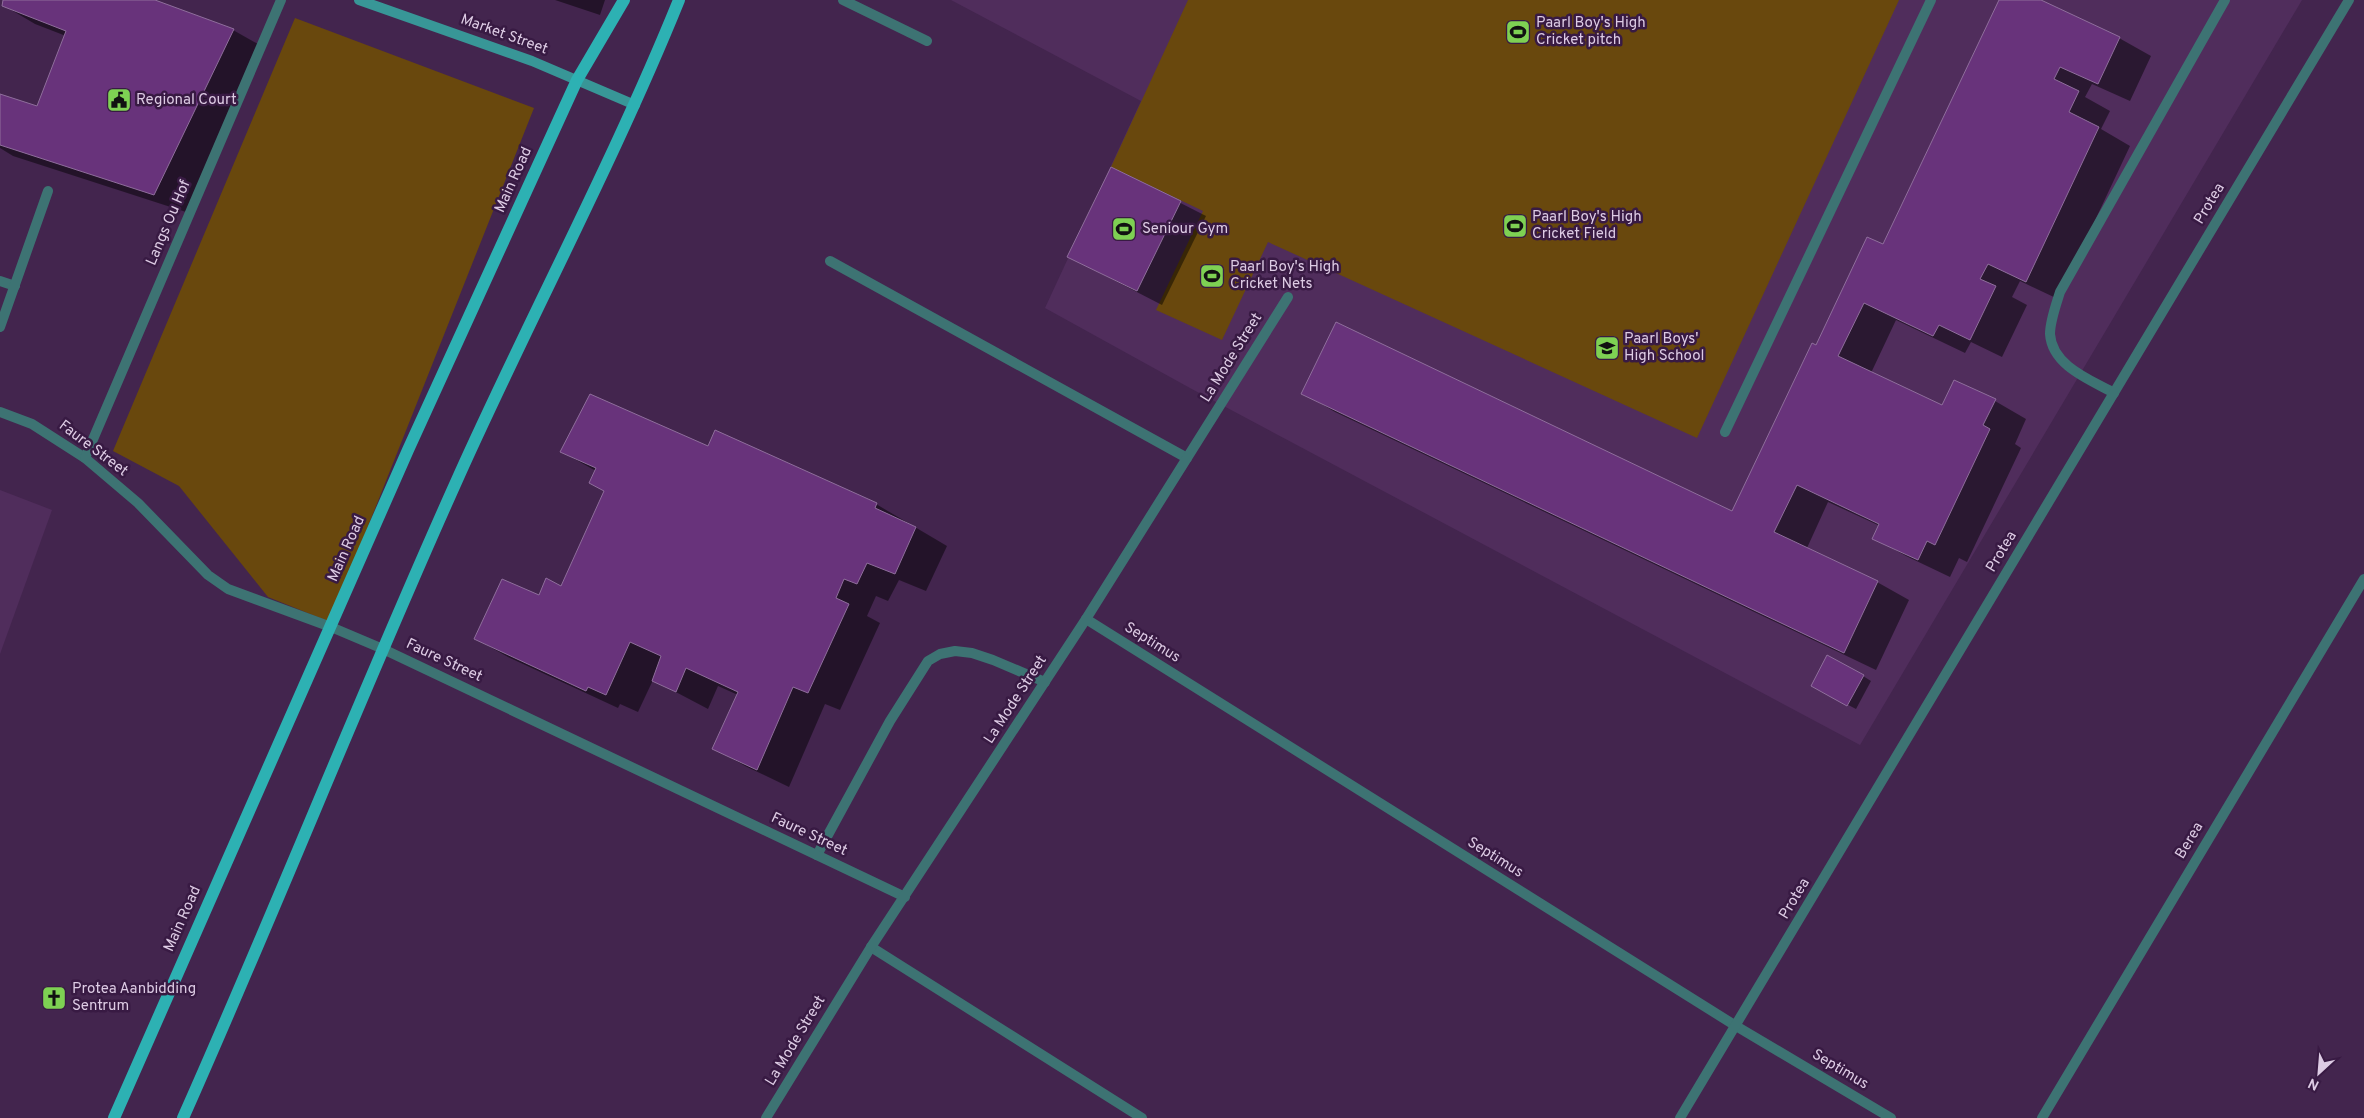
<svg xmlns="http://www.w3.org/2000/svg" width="2364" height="1118" viewBox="0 0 2364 1118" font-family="Overpass,sans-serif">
<rect width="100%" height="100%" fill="#43254e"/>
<!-- built -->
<g fill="#502d5c">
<path d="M951 0H2302L1860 745 1190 388 1045 308 1141 101Z"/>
<path d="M0 490 52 510 0 654Z"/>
</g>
<!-- green -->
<g fill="#69480d">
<path d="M1188 0H1899L1697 438 1268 242 1222 340 1156 310 1203 211 1111 167Z"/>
<path d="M295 18 534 108 330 622 268 597 179 486 113 451Z"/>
</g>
<!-- shadow -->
<g fill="#0007">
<path d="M5 0H151L233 30 265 48 186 212 13 156 0 148V95L37 107 66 36 35 24 3 5Z"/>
<path d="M555 0H605L600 15Z"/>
<path d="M2000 0H2039L2119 38 2151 56 2130 101 2092 84 2085 97 2110 111 2101 129 2130 146 2058 299 2020 281 2012 297 2027 305 2002 357 1971 342 1965 353 1896 320 1871 373 1943 407 1995 401 2026 419 2015 444 2021 448 1967 562 1959 558 1950 577 1906 556 1874 538 1880 526 1828 502 1807 548 1877 582 1909 600 1876 670 1335 412 1303 393 1732 513 1816 347 1883 246Z"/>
<path d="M1112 168 1206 216 1162 305 1069 257Z"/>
<path d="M709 447 876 504 947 546 926 591 899 580 888 601 876 596 867 616 880 623 840 710 825 704 789 787 745 766 714 748 738 695 718 686 708 709 653 680 638 712 620 704 618 708 508 657 476 639 540 597 561 587 605 491 596 471 562 452Z"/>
<path d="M1863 676 1871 681 1856 709 1821 691Z"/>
</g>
<!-- building -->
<g fill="#68337b" stroke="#8f6e9c">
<path d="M3 0H155L234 29 154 195 0 145V94L37 106 66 31 2 6Z"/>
<path d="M1999 0H2041L2120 37 2098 84 2060 67 2054 79 2079 91 2069 112 2099 127 2026 282 1988 264 1980 279 1996 286 1970 340 1939 325 1933 336 1864 303 1838 356 1942 405 1954 380 1996 399 1983 425 1990 429 1935 545 1927 541 1918 560 1872 539 1879 524 1797 485 1774 532 1878 581 1844 653 1301 394 1336 322 1732 511 1812 343 1816 345 1867 237 1883 244Z"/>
<path d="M1111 167 1181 201 1137 291 1067 257Z"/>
<path d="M590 394 708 446 715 430 877 503 875 508 916 527 895 574 867 563 857 584 844 579 836 598 849 604 808 693 793 687 757 770 712 749 738 692 686 668 676 692 652 681 661 656 630 642 606 695 588 687 586 691 474 639 502 579 539 595 546 578 561 586 604 491 589 483 596 468 560 452Z"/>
<path d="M1827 655 1864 675 1847 706 1811 686Z"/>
</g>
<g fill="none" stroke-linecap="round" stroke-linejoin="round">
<!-- lane -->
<g stroke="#3d7373" stroke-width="10">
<path d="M843 0 927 41"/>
<path d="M830 261 1187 458"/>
<path d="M0 281 15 286"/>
<path d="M0 327 48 191"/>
<path d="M2114 393C2091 380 2052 366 2050 334 2050 321 2056 305 2060 292L2225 0"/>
<path d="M1725 432 1931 0"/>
<path d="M817 855 890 721 928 661 940 654 955 651 972 653 993 660 1045 682"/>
</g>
<!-- street -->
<g stroke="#3d7373" stroke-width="10">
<path d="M0 412 32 424 85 458 138 503 208 575 228 589 331 627 383 649 905 897"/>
<path d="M85 458 281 0"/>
<path d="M1086 619 1736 1026 1891 1118"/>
<path d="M871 947 1142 1118"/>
<path d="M766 1118 871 947 1086 619 1288 297"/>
<path d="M1680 1118 2349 0"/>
<path d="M2042 1118 2364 579"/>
</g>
<!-- secondary -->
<path stroke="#389697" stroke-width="10" d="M359 0 532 61 635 105"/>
<!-- primary -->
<g stroke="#2db1b3" stroke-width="12">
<path d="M114 1118 408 450 577 80 624 0"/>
<path d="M183 1118C277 907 362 691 457 480 529 319 613 163 679 0"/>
</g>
</g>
<!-- icons -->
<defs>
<symbol id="stadium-square" viewBox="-11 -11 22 22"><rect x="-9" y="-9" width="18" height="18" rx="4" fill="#7ed153" stroke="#381a43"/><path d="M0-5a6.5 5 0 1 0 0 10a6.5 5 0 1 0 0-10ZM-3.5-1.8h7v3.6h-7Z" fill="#111"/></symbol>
<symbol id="civic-square" viewBox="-11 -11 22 22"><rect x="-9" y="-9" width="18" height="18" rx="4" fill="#7ed153" stroke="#381a43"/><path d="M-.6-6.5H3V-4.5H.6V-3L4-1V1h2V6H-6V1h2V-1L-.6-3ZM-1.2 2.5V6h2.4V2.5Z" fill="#111"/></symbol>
<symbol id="school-square" viewBox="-11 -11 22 22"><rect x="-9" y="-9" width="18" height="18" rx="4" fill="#7ed153" stroke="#381a43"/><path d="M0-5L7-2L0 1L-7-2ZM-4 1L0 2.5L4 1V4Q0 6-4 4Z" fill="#111"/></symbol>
<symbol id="church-square" viewBox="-11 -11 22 22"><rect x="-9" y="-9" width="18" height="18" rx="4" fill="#7ed153" stroke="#381a43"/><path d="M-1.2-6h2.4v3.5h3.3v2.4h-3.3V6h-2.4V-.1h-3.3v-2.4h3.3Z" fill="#111"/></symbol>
</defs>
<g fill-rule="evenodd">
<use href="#stadium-square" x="1504" y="18" width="28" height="28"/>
<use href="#civic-square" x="105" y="86" width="28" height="28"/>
<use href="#stadium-square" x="1501" y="212" width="28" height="28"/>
<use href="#stadium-square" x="1110" y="215" width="28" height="28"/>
<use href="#stadium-square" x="1198" y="262" width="28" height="28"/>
<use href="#school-square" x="1593" y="334" width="28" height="28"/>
<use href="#church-square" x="40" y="984" width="28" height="28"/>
</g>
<g text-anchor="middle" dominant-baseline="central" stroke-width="5" stroke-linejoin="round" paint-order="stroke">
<!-- poi labels -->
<g font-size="15" fill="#ddcbe4" stroke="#381a43" text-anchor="start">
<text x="1536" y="23">Paarl Boy's High<tspan x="1536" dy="17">Cricket pitch</tspan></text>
<text x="136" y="100">Regional Court</text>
<text x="1532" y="217">Paarl Boy's High<tspan x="1532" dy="17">Cricket Field</tspan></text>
<text x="1142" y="229">Seniour Gym</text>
<text x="1230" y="267">Paarl Boy's High<tspan x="1230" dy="17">Cricket Nets</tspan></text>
<text x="1624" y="339">Paarl Boys'<tspan x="1624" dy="17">High School</tspan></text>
<text x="72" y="989">Protea Aanbidding<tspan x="72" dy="17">Sentrum</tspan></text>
</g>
<!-- street labels -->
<g font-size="15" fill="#ddcbe4" stroke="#381a43">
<text transform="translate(504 35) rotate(20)">Market Street</text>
<text transform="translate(514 180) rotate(-66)">Main Road</text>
<text transform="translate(2210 204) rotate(-59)">Protea</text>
<text transform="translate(169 223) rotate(-67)">Langs Ou Hof</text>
<text transform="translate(1232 358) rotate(-58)">La Mode Street</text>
<text transform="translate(93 449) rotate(37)">Faure Street</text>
<text transform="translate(347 549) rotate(-66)">Main Road</text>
<text transform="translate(2002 552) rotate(-59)">Protea</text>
<text transform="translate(1152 643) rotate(32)">Septimus</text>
<text transform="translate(444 661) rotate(25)">Faure Street</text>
<text transform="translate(1016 700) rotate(-57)">La Mode Street</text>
<text transform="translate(809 835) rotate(25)">Faure Street</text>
<text transform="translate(2190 841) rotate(-59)">Berea</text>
<text transform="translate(1495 858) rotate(32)">Septimus</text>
<text transform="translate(1795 899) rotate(-59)">Protea</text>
<text transform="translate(183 919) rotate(-66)">Main Road</text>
<text transform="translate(796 1041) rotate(-59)">La Mode Street</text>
<text transform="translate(1840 1070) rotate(31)">Septimus</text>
</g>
</g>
<!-- north arrow -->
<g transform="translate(2319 1073) rotate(206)" stroke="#381a43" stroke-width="4" paint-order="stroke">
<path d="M0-4L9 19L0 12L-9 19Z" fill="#ddcbe4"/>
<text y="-8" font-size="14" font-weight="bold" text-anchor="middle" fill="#ddcbe4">N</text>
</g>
</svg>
